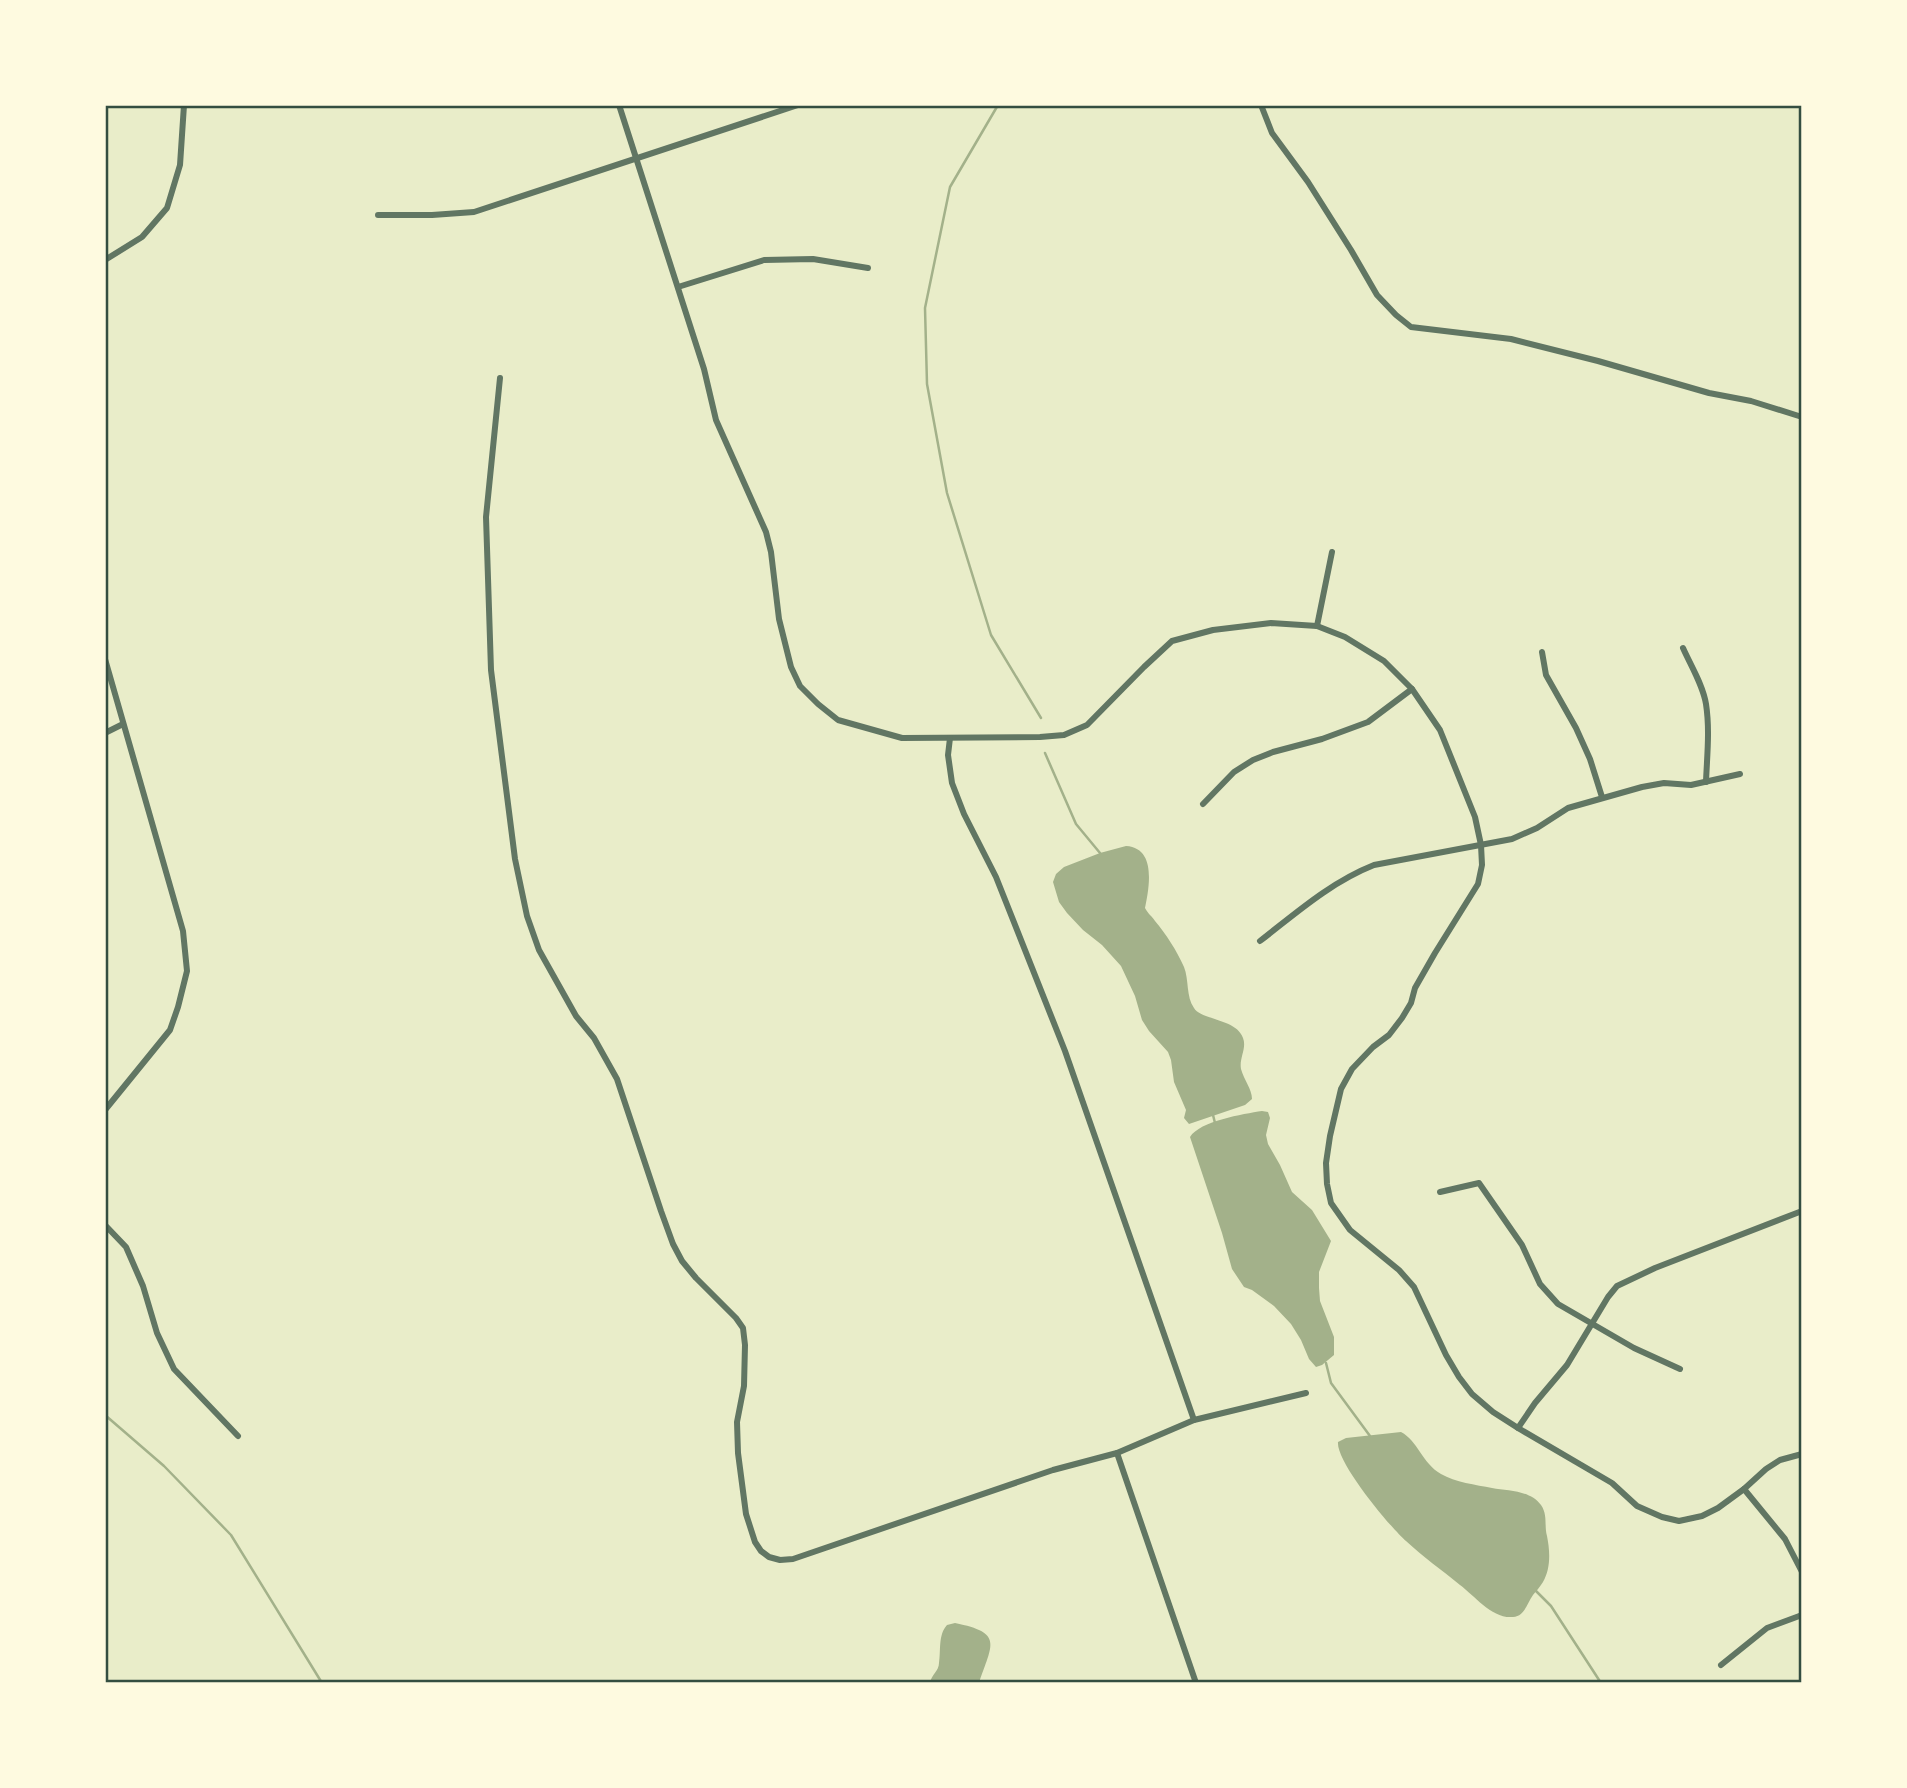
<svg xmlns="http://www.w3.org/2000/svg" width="1907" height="1788" viewBox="0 0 1907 1788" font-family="Karla,sans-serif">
<rect width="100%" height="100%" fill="#e9edc9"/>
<!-- water -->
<g fill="#a3b18a">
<path d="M1126 846C1157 848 1149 888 1145 908 1148 914 1152 916 1155 921 1166 934 1177 951 1184 967 1189 979 1186 997 1194 1008 1201 1020 1237 1019 1243 1038 1247 1048 1239 1058 1241 1069 1244 1080 1252 1089 1252 1099L1245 1105 1189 1124 1184 1118 1186 1110 1174 1082 1171 1060 1168 1052 1149 1031 1142 1020 1135 996 1121 966 1102 945 1083 930 1067 913 1059 902 1053 882 1056 874 1064 867 1100 853Z"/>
<path d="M1262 1111 1268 1112 1270 1118 1266 1135 1268 1144 1280 1165 1292 1192 1312 1210 1331 1241 1319 1272V1288L1320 1301 1334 1337V1355L1322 1365 1316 1367 1309 1359 1301 1340 1291 1324 1274 1306 1252 1290 1244 1287 1232 1269 1222 1233 1190 1137C1200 1121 1243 1114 1262 1111Z"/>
<path d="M1401 1432C1418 1441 1422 1463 1441 1474 1455 1482 1476 1485 1492 1488 1508 1491 1530 1490 1541 1505 1548 1515 1544 1526 1547 1536 1550 1551 1551 1568 1543 1582 1540 1587 1536 1591 1533 1595 1527 1603 1525 1616 1513 1617 1492 1619 1475 1596 1460 1585 1442 1570 1423 1557 1406 1541 1390 1527 1336 1462 1338 1442L1346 1438Z"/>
<path d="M955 1623C1004 1633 992 1644 979 1683H930C931 1675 939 1671 939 1663 941 1650 938 1635 947 1625Z"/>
</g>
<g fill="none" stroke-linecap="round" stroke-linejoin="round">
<!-- stream -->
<g stroke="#a3b18a" stroke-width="2.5">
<path d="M998 105 950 187 925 308 927 384 947 493 991 635 1041 718"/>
<path d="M1045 753 1076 824 1100 853"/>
<path d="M1213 1115 1215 1123"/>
<path d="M1326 1363 1331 1383 1370 1436"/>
<path d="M105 1415 164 1466 231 1535 322 1683"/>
<path d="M1536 1591 1551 1606 1601 1683"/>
</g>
<!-- minor -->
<g stroke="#617663" stroke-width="6">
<path d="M619 105 704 369 716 420 766 532 771 552 779 619 791 667 800 686 818 704 838 720 902 738 1040 737 1064 735 1087 725 1144 667 1172 641 1213 630 1271 623 1317 626 1345 637 1384 661 1412 689 1440 730 1475 817 1481 845 1482 865 1478 884 1435 953 1415 988 1411 1003 1402 1018 1389 1035 1373 1047 1352 1069 1341 1089 1330 1136 1326 1163 1327 1184 1331 1203 1350 1230 1399 1270 1414 1287 1446 1355 1459 1377 1472 1394 1493 1412 1518 1428 1612 1483 1637 1506 1662 1517 1679 1521 1702 1516 1718 1508 1744 1489 1766 1469 1780 1460 1802 1454"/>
<path d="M1261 105 1272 133 1308 182 1351 250 1377 295 1396 315 1411 327 1511 339 1598 361 1709 393 1751 401 1802 417"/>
<path d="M378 215H432L474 212 798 105"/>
<path d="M105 260 142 237 167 208 180 165 184 105"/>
<path d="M678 287 764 260 813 259 868 268"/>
<path d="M500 378 486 517 491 670 515 859 527 916 539 950 576 1016 594 1038 617 1079 661 1211 673 1244 682 1261 696 1278 736 1318 743 1328 745 1345 744 1386 737 1422 738 1453 746 1514 755 1542 761 1551 769 1557 780 1560 793 1559 1053 1470 1117 1453 1194 1420 1306 1393"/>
<path d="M1317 626 1332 552"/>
<path d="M1683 648C1691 666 1703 685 1706 704 1710 730 1707 756 1706 782"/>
<path d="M1542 652 1546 675 1576 728 1590 759 1602 797"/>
<path d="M105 659 183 931 187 971 178 1007 170 1030 105 1110"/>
<path d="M105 733 123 724"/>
<path d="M950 738 948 755 952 783 964 814 996 877 1065 1051 1194 1420"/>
<path d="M1203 804 1234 772 1253 760 1273 752 1322 739 1368 722 1412 689"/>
<path d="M1260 941C1296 913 1331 882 1374 865L1512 839 1537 828 1568 808 1642 787 1664 783 1691 785 1740 774"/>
<path d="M1440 1192 1479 1183 1522 1245 1540 1284 1558 1304 1634 1348 1680 1369"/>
<path d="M105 1225 126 1247 143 1286 157 1333 174 1369 238 1436"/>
<path d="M1518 1428 1535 1403 1567 1365 1608 1297 1617 1286 1655 1268 1802 1211"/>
<path d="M1117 1453 1196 1683"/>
<path d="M1744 1489 1785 1539 1802 1572"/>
<path d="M1721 1665 1767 1628 1802 1615"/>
</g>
</g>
<!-- border -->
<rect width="1907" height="1788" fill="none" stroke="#fefae0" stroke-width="214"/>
<rect x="107" y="107" width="1693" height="1574" fill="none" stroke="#344e41" stroke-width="2.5"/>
</svg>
